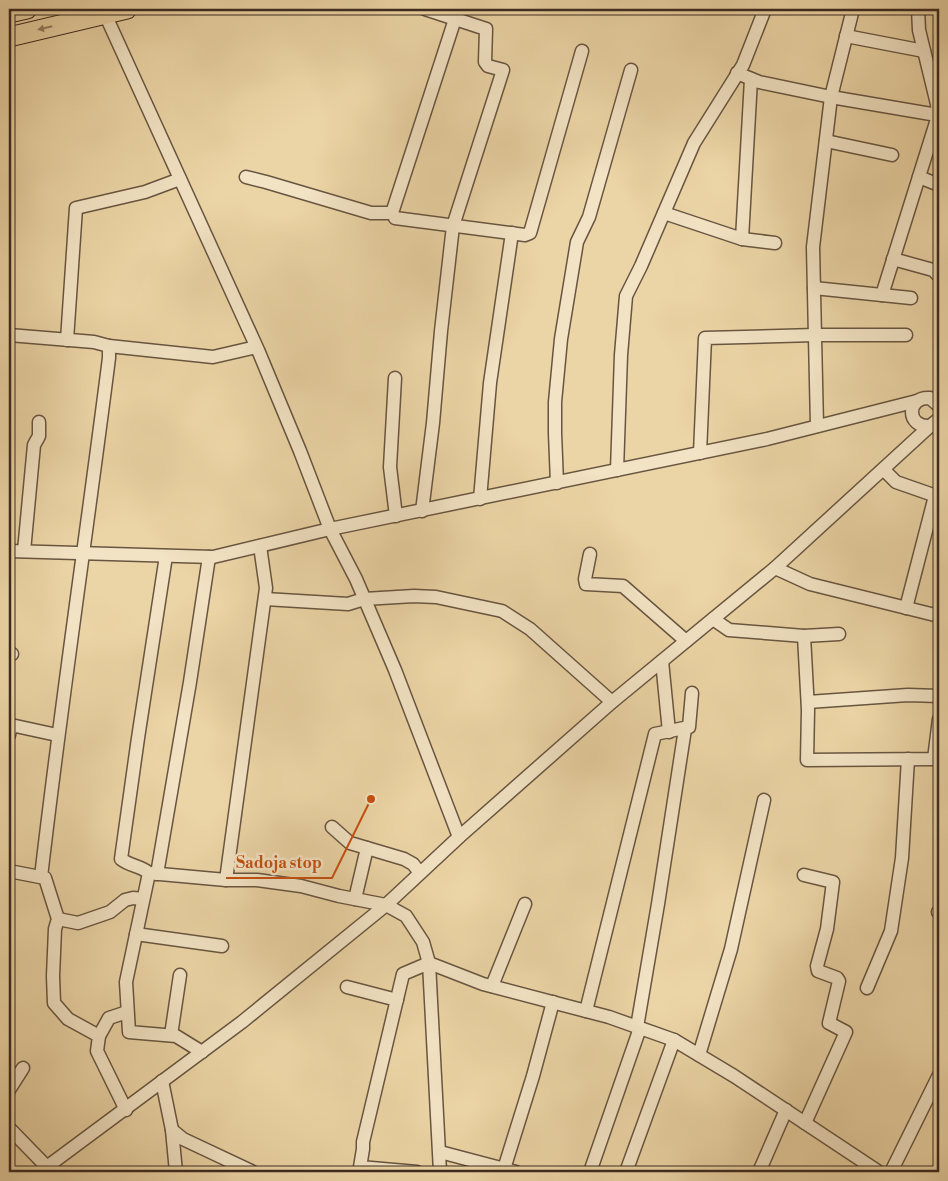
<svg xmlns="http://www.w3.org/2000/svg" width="948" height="1181" viewBox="0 0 948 1181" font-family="'Libre Bodoni',serif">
<rect width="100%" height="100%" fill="#ebd4a5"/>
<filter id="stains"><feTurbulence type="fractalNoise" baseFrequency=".004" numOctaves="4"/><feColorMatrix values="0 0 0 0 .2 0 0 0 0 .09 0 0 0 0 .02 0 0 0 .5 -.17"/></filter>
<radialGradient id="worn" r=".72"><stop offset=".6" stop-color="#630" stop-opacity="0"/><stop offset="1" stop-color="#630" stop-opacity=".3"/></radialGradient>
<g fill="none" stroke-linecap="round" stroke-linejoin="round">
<defs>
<g id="minor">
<path d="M105 14 258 350 300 451 330 529 356 579 395 670 459 837"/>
<path d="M846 36 924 51"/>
<path d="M737 73 759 82 831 97 931 114 939 117"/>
<path d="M826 141 892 155"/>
<path d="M246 177 266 182 371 213H392L455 19"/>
<path d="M919 177 939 185"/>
<path d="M664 213 742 239 775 243"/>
<path d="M395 218 525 235 530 233 582 51"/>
<path d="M742 239 751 79"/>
<path d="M893 259 933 270 939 276"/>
<path d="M814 288 911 298"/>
<path d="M882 295 938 116 937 104 919 30 918 9"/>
<path d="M9 335 94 342 109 346V358C87 531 61 704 41 877"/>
<path d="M67 340 76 208 145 192 180 179"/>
<path d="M109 346 213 357 256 347"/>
<path d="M395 378 390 467 396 516"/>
<path d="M939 406 930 398C906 396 906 428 930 426L939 419"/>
<path d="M817 426 813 247 831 97 853 9"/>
<path d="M700 453 705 338 815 335H906"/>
<path d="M617 470 621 355 626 296 641 266 694 143 743 65 765 9"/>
<path d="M884 470 896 482 939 497"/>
<path d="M557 483 555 433V402L561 339 577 242 589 217 631 70"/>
<path d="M480 499 490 383 512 233"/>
<path d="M422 511 433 423 441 331 453 226 503 70 488 66 485 62 486 29 425 9"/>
<path d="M9 551 213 557 330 529 767 439 917 401"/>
<path d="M24 551 34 445 39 436V422"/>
<path d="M590 554 585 579 586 584 623 586 686 641"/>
<path d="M775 568 810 584 939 616"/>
<path d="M265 599 348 604 364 599 414 596 436 597 502 611 530 629 612 702"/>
<path d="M906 608 935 496"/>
<path d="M713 619 729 630 804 636 839 634"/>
<path d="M804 636 808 710 807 760 934 759 939 719"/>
<path d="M9 654H12"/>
<path d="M662 661 669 732"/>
<path d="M808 702 908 695 939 696"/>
<path d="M9 735 11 725 57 735"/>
<path d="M332 827 350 843 404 859 413 864 420 873"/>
<path d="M9 871 45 878 58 919 55 929 53 976 54 1003 68 1019 99 1036 97 1051 126 1110"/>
<path d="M149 873C141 866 130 866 121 859L138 738 166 556"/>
<path d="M157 874 190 682 209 557"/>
<path d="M804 875 833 882 827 929 817 966 818 971 837 978 839 981 829 1023 846 1032 805 1123"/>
<path d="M226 880H257L301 886 339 896 386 905 406 916 423 942 429 963 483 984 609 1017 674 1040 734 1076 879 1172"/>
<path d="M355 899 367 848"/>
<path d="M938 912H939"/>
<path d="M58 919 78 923 110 912 125 900 133 898 143 899"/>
<path d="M136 934 222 946"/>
<path d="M492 986 525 904"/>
<path d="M347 987 397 1000"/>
<path d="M867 988 891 931 902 858 908 759"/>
<path d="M586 1011 655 734 689 727 692 693"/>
<path d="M637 1027 658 904 685 729"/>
<path d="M171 1035 180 975"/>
<path d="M99 1036 109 1018 127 1012"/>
<path d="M202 1052 176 1036 129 1032 126 982 149 873 226 880 266 588 260 546"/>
<path d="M699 1055 731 949 764 800"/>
<path d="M162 1081 172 1130 176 1172"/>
<path d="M9 1090 23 1068"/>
<path d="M9 1128 47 1167"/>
<path d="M172 1130 183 1139 253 1172"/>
<path d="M440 1152 516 1172"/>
<path d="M504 1169 533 1076 553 1002"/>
<path d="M40 1172 242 1022 386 905 459 837 612 702 775 568 930 426"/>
<path d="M417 1172 360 1167 363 1149V1142L403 974 429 963 440 1172"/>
<path d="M590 1172 640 1028"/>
<path d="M626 1172 674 1040"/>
<path d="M759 1172 786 1110"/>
<path d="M891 1172 939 1075"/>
</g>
<g id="highway">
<path d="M9 13 27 9"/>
<path d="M9 37 127 9"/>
</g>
</defs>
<!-- minor casing -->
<use href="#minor" stroke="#685541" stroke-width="15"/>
<!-- highway casing -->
<use href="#highway" stroke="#3c2b20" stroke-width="21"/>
<!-- minor -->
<use href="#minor" stroke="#f2e3c4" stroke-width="12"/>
<!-- highway -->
<use href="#highway" stroke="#ebd4a5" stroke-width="19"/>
</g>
<!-- one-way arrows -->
<defs><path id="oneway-solid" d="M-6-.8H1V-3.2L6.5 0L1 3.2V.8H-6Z" transform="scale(1.25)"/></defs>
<use fill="#948062" href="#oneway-solid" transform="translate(45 28) rotate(167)"/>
<!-- callouts -->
<path fill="none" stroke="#c65010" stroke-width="2" d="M371 799L332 878H226"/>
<circle fill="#c65010" stroke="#f2e3c4" stroke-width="2" cx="371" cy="799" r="5"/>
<g font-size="16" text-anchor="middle" font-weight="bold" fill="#c65010" stroke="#f2e3c4" stroke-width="5" stroke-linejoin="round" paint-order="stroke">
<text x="279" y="868">Sadoja stop</text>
</g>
<!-- margin -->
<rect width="948" height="1181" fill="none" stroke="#ebd4a5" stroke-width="30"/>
<rect x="10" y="10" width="928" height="1161" fill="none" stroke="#3c2b20" stroke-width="2.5"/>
<rect x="15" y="15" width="918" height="1151" fill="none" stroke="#3c2b20"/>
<rect width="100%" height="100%" filter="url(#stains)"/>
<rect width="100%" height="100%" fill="url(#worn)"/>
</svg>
